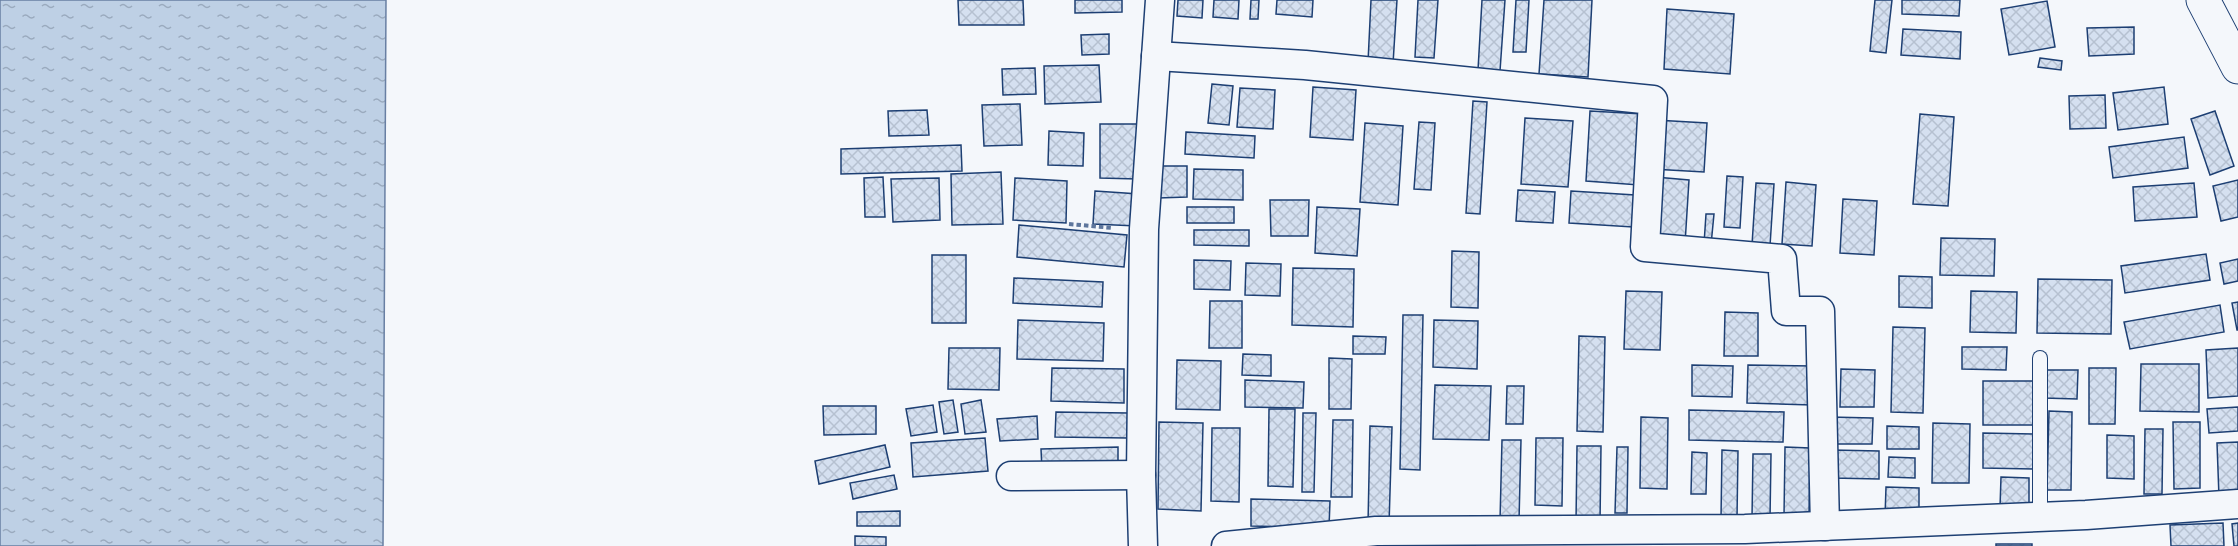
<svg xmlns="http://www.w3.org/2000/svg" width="2238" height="546" viewBox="0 0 2238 546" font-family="'Nunito Sans',sans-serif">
<defs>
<pattern id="water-ripples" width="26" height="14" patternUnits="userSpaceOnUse" patternTransform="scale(1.5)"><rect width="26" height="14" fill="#bed0e5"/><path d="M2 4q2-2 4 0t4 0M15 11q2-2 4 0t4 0" fill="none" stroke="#9aaabe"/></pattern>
<pattern id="building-cross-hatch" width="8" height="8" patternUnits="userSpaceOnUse" patternTransform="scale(1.5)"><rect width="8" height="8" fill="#d5e0f0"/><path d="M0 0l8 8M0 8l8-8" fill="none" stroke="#b6c1d1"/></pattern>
</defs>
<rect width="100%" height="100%" fill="#f4f7fb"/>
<!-- water -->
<path fill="url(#water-ripples)" stroke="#687fa3" stroke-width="1.5" d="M0 0H386L383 546H0Z"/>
<!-- building -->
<g fill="url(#building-cross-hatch)" stroke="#1d3f73" stroke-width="1.5">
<path d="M958 0H1023L1024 25H959Z"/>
<path d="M1075 0H1122V12L1075 13Z"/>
<path d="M1178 0H1203L1202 18 1177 16Z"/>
<path d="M1214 0H1239L1238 19 1213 17Z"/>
<path d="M1251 0H1259L1258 19H1250Z"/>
<path d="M1277 0H1313L1312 17 1276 14Z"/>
<path d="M1371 0H1397L1393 64 1368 62Z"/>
<path d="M1418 0H1438L1434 58 1415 57Z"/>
<path d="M1482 0H1505L1500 71 1478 70Z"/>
<path d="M1516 0H1529L1526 52H1513Z"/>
<path d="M1544 0H1592L1588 77 1539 74Z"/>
<path d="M1875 0H1892L1886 53 1870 51Z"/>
<path d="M1902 0H1960L1959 16 1902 14Z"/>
<path d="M2047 1 2055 47 2009 55 2001 9Z"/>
<path d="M1667 9 1734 14 1730 74 1664 69Z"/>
<path d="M2134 27V54L2089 56 2087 28Z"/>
<path d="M1903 29 1961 32 1960 59 1901 55Z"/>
<path d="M1109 34V54L1082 55 1081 35Z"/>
<path d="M2040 58 2062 61 2061 70 2038 67Z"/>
<path d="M1099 65 1101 102 1045 104 1044 66Z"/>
<path d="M1035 68 1036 94 1003 95 1002 69Z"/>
<path d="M1212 84 1233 86 1229 125 1208 123Z"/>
<path d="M1313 87 1356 90 1353 140 1310 137Z"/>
<path d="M2164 87 2168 124 2118 130 2113 93Z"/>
<path d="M1240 88 1275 90 1273 129 1237 127Z"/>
<path d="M2105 95 2106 128 2070 129 2069 96Z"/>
<path d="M1473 101 1487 102 1480 214 1466 213Z"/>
<path d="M1020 104 1022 145 984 146 982 105Z"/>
<path d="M927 110 929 135 889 136 888 111Z"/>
<path d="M1590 111 1643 114 1639 185 1586 181Z"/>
<path d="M2215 111 2234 166 2210 175 2191 119Z"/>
<path d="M1920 114 1954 117 1948 206 1913 204Z"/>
<path d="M1525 118 1573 121 1568 187 1521 184Z"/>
<path d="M1655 120 1707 123 1704 172 1652 169Z"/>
<path d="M1419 122 1435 123 1431 190 1414 189Z"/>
<path d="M1365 123 1403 126 1398 205 1360 202Z"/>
<path d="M1100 124H1137V179L1100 178Z"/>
<path d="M1049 131 1084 133 1083 166 1048 165Z"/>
<path d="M1186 132 1255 136 1254 158 1185 154Z"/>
<path d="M2184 137 2188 168 2113 178 2109 147Z"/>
<path d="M961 145 962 171 841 174V149Z"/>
<path d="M1158 166H1187V197L1158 198Z"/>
<path d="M1194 169 1243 170V200L1193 199Z"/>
<path d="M1001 172 1003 224 952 225 951 174Z"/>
<path d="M1727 176 1743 177 1740 228 1724 227Z"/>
<path d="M883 177 885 217H865L864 178Z"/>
<path d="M1655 177 1689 180 1685 244 1651 241Z"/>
<path d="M939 178 940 220 893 222 891 179Z"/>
<path d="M1015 178 1067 181 1066 223 1013 220Z"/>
<path d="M2238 180V217L2221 221 2213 186Z"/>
<path d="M1786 182 1816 185 1812 246 1782 244Z"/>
<path d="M1756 183 1774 184 1770 246 1752 245Z"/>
<path d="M2194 183 2197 217 2135 221 2133 187Z"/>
<path d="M1518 190 1555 192 1553 223 1516 221Z"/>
<path d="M1095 191 1139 194 1137 226 1093 224Z"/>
<path d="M1571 191 1635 195 1633 227 1569 223Z"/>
<path d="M1843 199 1877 201 1874 255 1840 253Z"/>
<path d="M1270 200H1309L1308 236H1271Z"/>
<rect x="1187" y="207" width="47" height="16"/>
<path d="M1317 207 1360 209 1357 256 1315 253Z"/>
<path d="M1706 214H1714L1711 245 1704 244Z"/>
<path d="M1019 225 1127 235 1124 267 1017 257Z"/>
<path d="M1194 230H1249V246L1194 245Z"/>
<path d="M1941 238 1995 239 1994 276 1940 275Z"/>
<path d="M1452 251 1479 252 1478 308 1451 307Z"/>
<path d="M2206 254 2210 280 2125 293 2121 266Z"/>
<rect x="932" y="255" width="34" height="68"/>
<path d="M2238 259V281L2224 284 2220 263Z"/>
<path d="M1194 260 1231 261 1230 290 1194 289Z"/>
<path d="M1246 263 1281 264 1280 296 1245 295Z"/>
<path d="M1293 268 1354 269 1353 327 1292 325Z"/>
<path d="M1899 276 1932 277V308L1899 307Z"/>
<path d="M1014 278 1103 282 1102 307 1013 303Z"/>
<path d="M2038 279 2112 280 2111 334 2037 333Z"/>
<path d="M1626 291 1662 292 1660 350 1624 349Z"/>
<path d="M1971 291 2017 292 2016 333 1970 332Z"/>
<path d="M1210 301H1242V348H1209Z"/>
<path d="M2238 302V330H2237L2232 303Z"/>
<path d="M2220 305 2224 332 2130 349 2124 322Z"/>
<path d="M1725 312 1758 313V356H1724Z"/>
<path d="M1403 315H1423L1420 470 1400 469Z"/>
<path d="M1018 320 1104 323 1103 361 1017 359Z"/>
<path d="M1434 320 1478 321 1477 369 1433 367Z"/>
<path d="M1893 327 1925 328 1923 413 1891 412Z"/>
<path d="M1353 336 1386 337 1385 354H1353Z"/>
<path d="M1579 336 1605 337 1603 432 1577 431Z"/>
<path d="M1962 347H2007L2006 370 1962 369Z"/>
<path d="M949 348H1000L999 390 948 389Z"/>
<path d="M2238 348V396L2208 398 2206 350Z"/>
<path d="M1243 354 1271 355V376L1242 375Z"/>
<path d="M1329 358 1352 359 1351 409H1329Z"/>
<path d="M1177 360 1221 361 1220 410 1176 409Z"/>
<path d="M2141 364H2199V412L2140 411Z"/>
<path d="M1692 365 1733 366 1732 397 1692 396Z"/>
<path d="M1748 365 1813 366 1812 405 1747 403Z"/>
<path d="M1052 368 1124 369V403L1051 401Z"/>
<path d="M2089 368H2116L2115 424H2089Z"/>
<path d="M1841 369 1875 370 1874 407H1840Z"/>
<path d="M2044 370H2078L2077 399 2044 398Z"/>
<path d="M1245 380 1304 382 1303 408 1245 407Z"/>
<rect x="1983" y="381" width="50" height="44"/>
<path d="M1435 385 1491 386 1489 440 1433 439Z"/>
<path d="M1507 386H1524L1523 424H1506Z"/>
<path d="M953 400 958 432 944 434 939 402Z"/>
<path d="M981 400 986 432 965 434 961 404Z"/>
<path d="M933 405 937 432 911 436 906 409Z"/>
<path d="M823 406H876V434L824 435Z"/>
<path d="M2238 407V431L2209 433 2207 409Z"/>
<path d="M1269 409H1295L1293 487 1268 486Z"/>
<path d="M1689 410 1784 412 1783 442 1689 440Z"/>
<path d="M2049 411 2072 412 2071 490H2047Z"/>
<path d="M1056 412 1128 413 1127 438 1055 437Z"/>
<path d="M1303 413H1316L1314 492H1302Z"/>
<path d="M1037 416 1038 439 1000 441 997 419Z"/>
<path d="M1641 417 1668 418 1667 489 1640 488Z"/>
<path d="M1829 417 1873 418 1872 444H1829Z"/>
<path d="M1333 420H1353L1352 497H1331Z"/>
<path d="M1159 422 1203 423 1201 511 1158 509Z"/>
<path d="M2173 422H2200V488L2174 489Z"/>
<path d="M1933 423 1970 424 1969 483H1932Z"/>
<path d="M1370 426 1392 427 1389 525 1368 524Z"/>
<path d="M1887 426 1919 427V449H1887Z"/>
<path d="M1212 428H1240L1239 502 1211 501Z"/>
<path d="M2145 429H2163L2162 494H2144Z"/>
<path d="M1983 433 2033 434V469L1983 468Z"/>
<path d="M2107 435 2134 436V479L2107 478Z"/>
<path d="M985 438 988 471 913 477 911 443Z"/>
<path d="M1536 438H1563L1562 506 1535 505Z"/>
<path d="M1502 440H1521L1519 521H1500Z"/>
<path d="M2238 442V496L2219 497 2217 443Z"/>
<path d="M885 445 890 467 819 484 815 461Z"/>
<path d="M1577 446H1601L1600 523 1576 522Z"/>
<path d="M1118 447V468L1042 470 1041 449Z"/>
<path d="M1617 447H1628L1627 513H1615Z"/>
<path d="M1785 447 1810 448 1809 516H1784Z"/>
<path d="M1722 450 1738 451 1737 519H1721Z"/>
<path d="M1832 450 1879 451V479L1832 478Z"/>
<path d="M1692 452 1707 453 1706 494H1691Z"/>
<path d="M1753 454H1771L1770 519 1752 518Z"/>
<path d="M1889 457 1915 458V478L1888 477Z"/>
<path d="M894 475 897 489 853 499 850 483Z"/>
<path d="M2001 477 2029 478V508H2000Z"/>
<path d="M1886 487 1919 488V517H1885Z"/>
<path d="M1251 499 1330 501 1329 528 1251 526Z"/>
<path d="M900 511V526H857V512Z"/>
<path d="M2223 523 2224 546H2171L2170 525Z"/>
<path d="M2238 523V546H2234L2232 524Z"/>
<path d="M855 536 886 537V546H855Z"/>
<rect x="1996" y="544" width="36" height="2"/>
</g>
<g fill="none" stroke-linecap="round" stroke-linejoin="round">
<defs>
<path id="service" d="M2040 518V358"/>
<g id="minor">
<path d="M1156 56 1305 65 1653 100 1645 247 1782 259 1786 311H1820L1825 526"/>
<path d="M1011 476 1141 475"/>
<path d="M1143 546 1141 475 1144 229 1160 0"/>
<path d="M1226 546 1376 531 1745 529 2086 515 2238 504"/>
</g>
<path id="secondary" d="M2203 0 2238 67"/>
</defs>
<!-- service casing -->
<use href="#service" stroke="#1d3f73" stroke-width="16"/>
<!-- minor casing -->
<use href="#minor" stroke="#1d3f73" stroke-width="31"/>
<!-- secondary casing -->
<use href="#secondary" stroke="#1d3f73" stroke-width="35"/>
<!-- path -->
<path stroke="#5e769c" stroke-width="4" stroke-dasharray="4.5 3" stroke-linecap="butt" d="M1069 224 1113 228"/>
<!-- service -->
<use href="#service" stroke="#f4f7fb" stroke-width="14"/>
<!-- minor -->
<use href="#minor" stroke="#f4f7fb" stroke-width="28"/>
<!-- secondary -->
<use href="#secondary" stroke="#f4f7fb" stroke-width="33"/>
</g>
</svg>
